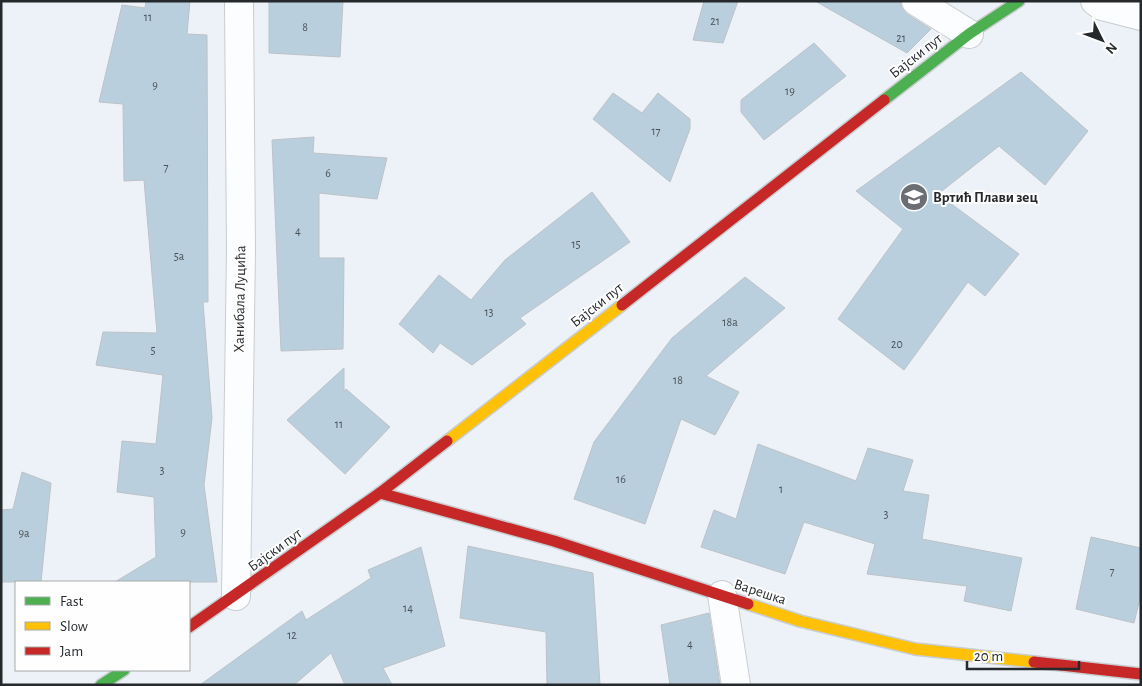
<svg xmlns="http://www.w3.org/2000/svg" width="1142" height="686" viewBox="0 0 1142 686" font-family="'Alegreya Sans',sans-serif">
<rect width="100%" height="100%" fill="#ecf2f7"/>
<!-- building -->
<g fill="#bacfdd" stroke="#bdc2c6">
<path d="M146 1H190L187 34 207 35 208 302H203L212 418 204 485 217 582H115L156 557 154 497 117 492 122 441 156 444 163 375 96 365 103 332 157 333 144 180 124 181 123 104 99 102 122 5 145 8Z"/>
<path d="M269 1H343L340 57 269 53Z"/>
<path d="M704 1H738L723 43 693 40Z"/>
<path d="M815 1H900L902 8 907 14 931 29 907 53Z"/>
<path d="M814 43 846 76 764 140 741 112V100Z"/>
<path d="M1021 72 1088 131 1045 185 999 146 938 194 1019 254 985 296 968 282 904 370 838 319 903 229 856 191Z"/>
<path d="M613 93 642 113 658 93 690 119V129L670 182 593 119Z"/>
<path d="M314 137 313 153 387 158 377 199 319 193V258H344L343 349 281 351 272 140Z"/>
<path d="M592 192 630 242 520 318 526 324 472 365 440 343 433 353 399 324 439 275 471 300 505 260Z"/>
<path d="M745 277 785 308 706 376 739 392 715 435 681 419 645 524 574 499 594 442 672 338Z"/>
<path d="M344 368V392L346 389 390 427 345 474 287 420Z"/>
<path d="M758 444 856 481 868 448 913 460 903 491 929 495 922 539 1022 558 1011 611 964 601 967 586 867 574 875 544 804 522 785 574 701 547 714 510 736 519Z"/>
<path d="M22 472 51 483 41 582H1V510L13 509Z"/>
<path d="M1091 537 1141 548V594L1134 623 1076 609Z"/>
<path d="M468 546 593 573 600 685H547L546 632 460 618Z"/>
<path d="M421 547 445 646 383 668 392 685H345L331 653 294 685H200L302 611 306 620 371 578 368 570Z"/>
<path d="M709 613 720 685H670L661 625Z"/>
</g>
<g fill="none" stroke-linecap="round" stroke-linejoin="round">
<defs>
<g id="street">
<path d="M916 1 969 34"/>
<path d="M1095 1 1102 6 1141 16"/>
<path d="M722 595 736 685"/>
<path d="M236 596 241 250 239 1"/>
</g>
<g id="fast">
<path d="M884 100 969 34 1019 1"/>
<path d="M101 685 124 670"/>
</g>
<g id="slow">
<path d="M447 441 622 305"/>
<path d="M748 604 800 621 915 649 1034 662"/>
</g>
<g id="jam">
<path d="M622 305 884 100"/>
<path d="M380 493 554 541 748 604"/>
<path d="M189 627 380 493 447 441"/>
<path d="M1034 662 1141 674"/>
</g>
</defs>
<!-- street casing -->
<use href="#street" stroke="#c8cdd1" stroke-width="30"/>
<!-- fast casing -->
<use href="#fast" stroke="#c8cdd1" stroke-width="14"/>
<!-- slow casing -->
<use href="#slow" stroke="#c8cdd1" stroke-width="14"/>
<!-- jam casing -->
<use href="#jam" stroke="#c8cdd1" stroke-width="14"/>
<!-- street -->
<use href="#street" stroke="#fcfdfe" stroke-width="28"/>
<!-- fast -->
<use href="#fast" stroke="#4caf50" stroke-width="11"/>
<!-- slow -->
<use href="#slow" stroke="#ffc107" stroke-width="11"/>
<!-- jam -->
<use href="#jam" stroke="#c62828" stroke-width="11"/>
</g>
<!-- icons -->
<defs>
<symbol id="school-disc" viewBox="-11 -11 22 22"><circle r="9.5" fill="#6b6f73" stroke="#fefefe"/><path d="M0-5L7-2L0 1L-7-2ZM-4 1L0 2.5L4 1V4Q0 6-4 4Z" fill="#fff"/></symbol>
</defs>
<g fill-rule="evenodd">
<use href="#school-disc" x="898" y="181" width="32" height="32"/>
</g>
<g text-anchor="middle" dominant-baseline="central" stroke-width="4" stroke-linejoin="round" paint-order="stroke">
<!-- number labels -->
<g font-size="12" fill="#4a5258">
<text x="148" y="17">11</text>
<text x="715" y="21">21</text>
<text x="305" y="27">8</text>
<text x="901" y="38">21</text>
<text x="155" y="85">9</text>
<text x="790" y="91">19</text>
<text x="656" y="131">17</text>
<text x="166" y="167">7</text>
<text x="328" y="173">6</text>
<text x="298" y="231">4</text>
<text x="576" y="244">15</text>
<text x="179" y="256">5a</text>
<text x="489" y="312">13</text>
<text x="730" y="322">18a</text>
<text x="897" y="344">20</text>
<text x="153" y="350">5</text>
<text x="678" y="380">18</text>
<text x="339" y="424">11</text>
<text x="162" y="470">3</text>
<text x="621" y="479">16</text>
<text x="781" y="489">1</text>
<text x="886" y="514">3</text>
<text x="183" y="532">9</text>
<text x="24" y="533">9a</text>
<text x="1112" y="571">7</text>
<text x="408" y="608">14</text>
<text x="292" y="635">12</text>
<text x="690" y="644">4</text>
</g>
<!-- street labels -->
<g font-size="15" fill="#25292c" stroke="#fefefe">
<text transform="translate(916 56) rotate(-38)">Бајски пут</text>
<text transform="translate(240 299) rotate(-89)">Ханибала Луцића</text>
<text transform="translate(597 305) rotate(-38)">Бајски пут</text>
<text transform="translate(275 550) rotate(-36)">Бајски пут</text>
<text transform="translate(760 592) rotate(18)">Варешка</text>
</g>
<!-- poi labels -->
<g font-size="15" font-weight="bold" fill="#25292c" stroke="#fefefe" text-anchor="start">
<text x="933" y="197">Вртић Плави зец</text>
</g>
</g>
<!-- border -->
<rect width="1142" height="686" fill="none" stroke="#25292c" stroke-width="5"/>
<!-- legend -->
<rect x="15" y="581" width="175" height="90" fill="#fefefe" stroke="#a7a9aa"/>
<rect x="25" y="597" width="25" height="8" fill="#4caf50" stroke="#a7a9aa"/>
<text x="60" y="606" font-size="15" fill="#25292c">Fast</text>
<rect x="25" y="622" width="25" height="8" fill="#ffc107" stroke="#a7a9aa"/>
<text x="60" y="631" font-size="15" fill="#25292c">Slow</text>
<rect x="25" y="647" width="25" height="8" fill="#c62828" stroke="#a7a9aa"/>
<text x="60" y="656" font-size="15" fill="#25292c">Jam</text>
<!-- north arrow -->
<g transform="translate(1102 40) rotate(132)" stroke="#fefefe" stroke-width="4" paint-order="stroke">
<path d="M0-4L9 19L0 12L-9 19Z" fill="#25292c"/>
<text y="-8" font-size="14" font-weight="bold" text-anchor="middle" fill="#25292c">N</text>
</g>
<!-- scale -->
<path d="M967 661v8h112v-8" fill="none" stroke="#25292c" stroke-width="2.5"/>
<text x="974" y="661" font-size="15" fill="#25292c" stroke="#fefefe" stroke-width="4" paint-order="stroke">20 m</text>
</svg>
